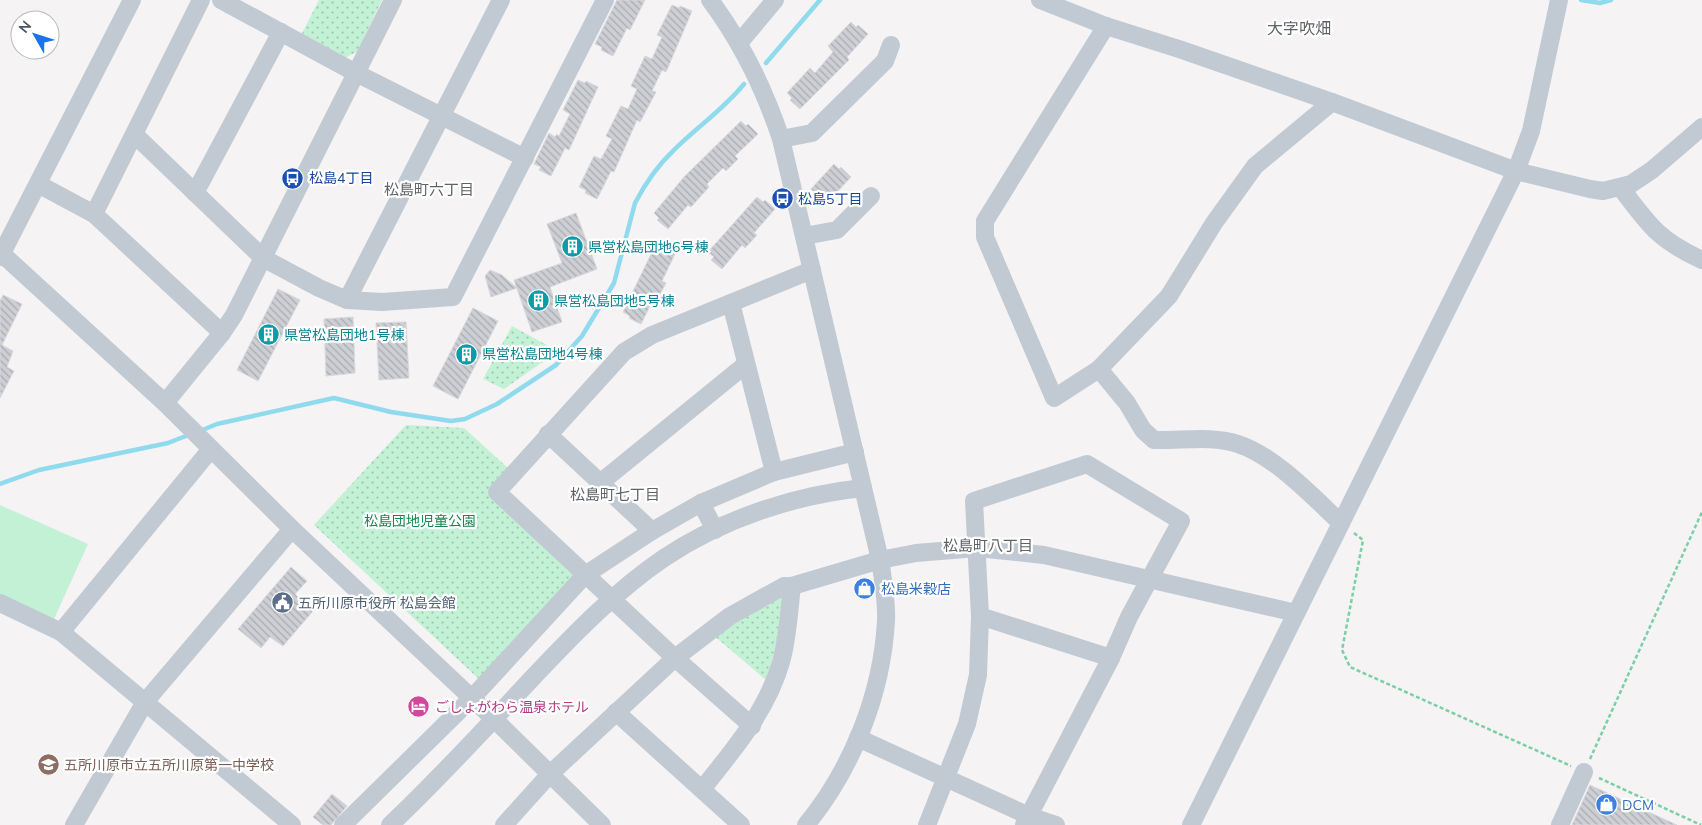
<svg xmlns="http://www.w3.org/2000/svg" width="1702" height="825" viewBox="0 0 1702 825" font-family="Mulish,'Noto Sans JP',sans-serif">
<defs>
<pattern id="park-dots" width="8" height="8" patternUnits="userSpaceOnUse" patternTransform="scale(1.25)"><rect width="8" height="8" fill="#c3f1d5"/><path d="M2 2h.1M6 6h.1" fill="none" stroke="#a0c6b0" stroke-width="1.8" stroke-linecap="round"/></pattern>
<pattern id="building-back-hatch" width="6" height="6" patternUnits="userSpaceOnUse" patternTransform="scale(1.25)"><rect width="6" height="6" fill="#cdcfd5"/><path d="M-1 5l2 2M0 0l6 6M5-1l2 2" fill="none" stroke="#a8abb0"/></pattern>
</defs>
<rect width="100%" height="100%" fill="#f5f3f3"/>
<!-- park -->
<g fill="url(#park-dots)">
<path d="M319 0H382L357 52 344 58 300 37Z"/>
<path d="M512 326 554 349 550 357 504 389 483 379Z"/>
<path d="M406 425 464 428 509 469 489 492 577 575 481 681 314 525Z"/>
<path d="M785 593 777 642 766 680 712 634Z"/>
</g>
<!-- pitch -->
<path fill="#c3f1d5" d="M0 505 88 544 54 619 0 594Z"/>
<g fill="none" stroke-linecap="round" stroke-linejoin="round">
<!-- stream -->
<g stroke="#90daee" stroke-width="4.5">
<path d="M1581 0 1600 3 1611 0"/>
<path d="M766 63 820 0"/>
<path d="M200 431 217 424 334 398 391 412 451 421 465 419 497 404 556 365 582 336 614 283 635 203C645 184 658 165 674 150 697 127 723 110 744 84"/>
<path d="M0 484 39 470 168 443 191 434"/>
</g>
</g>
<!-- building -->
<g fill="url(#building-back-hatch)" stroke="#d7d9de">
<path d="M617 0H645L630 30 627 28 613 56 601 50 602 47 595 44Z"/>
<path d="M672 5 679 8 680 6 692 11 666 72 662 70 652 91 656 92 640 122 637 120 614 172 611 171 597 199 585 193 586 190 579 187 594 156 601 159 612 139 606 136 621 106 628 109 637 89 631 86 645 56 652 59 662 37 657 35Z"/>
<path d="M851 22 856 27 858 25 868 34 847 57 849 60 800 109 790 100 792 98 787 93 810 68 815 73 833 52 828 46Z"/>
<path d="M578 80 585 83 586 81 598 87 569 150 565 148 551 176 539 170 541 167 534 164 549 133 555 137 557 134 559 136 570 114 563 110Z"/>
<path d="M741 121 746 126 748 124 758 134 735 156 738 159 726 171 723 168 707 184 709 187 691 207 688 205 668 229 657 220 659 218 654 213 684 177Z"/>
<path d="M834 164 839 169 841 167 851 177 824 206 814 196 816 194 811 189Z"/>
<path d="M757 197 763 202 765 200 775 209 754 233 757 235 745 248 742 245 722 269 711 260 714 257 708 252Z"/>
<path d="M576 213 597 269 550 287 562 322 532 332 514 280 562 263 547 224Z"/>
<path d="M655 246 662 249 664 246 676 252 662 281 666 283 658 298 655 296 641 324 629 318 630 316 623 312Z"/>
<path d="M490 270 502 275 517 288 491 297 485 276Z"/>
<path d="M278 289 300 300 258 381 237 370Z"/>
<path d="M3 295 22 304 2 345 13 351 7 367 14 371 0 398V301Z"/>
<path d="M473 308 498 321 458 399 433 386Z"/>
<path d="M353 317 355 373 326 376 324 319Z"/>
<path d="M406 322 409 378 379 380 376 323Z"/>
<path d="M291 567 307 581 295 594 313 611 283 646 270 637 261 648 238 629Z"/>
<path d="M1590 785 1677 825H1572Z"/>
<path d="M332 794 347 806 331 825H323L313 817Z"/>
</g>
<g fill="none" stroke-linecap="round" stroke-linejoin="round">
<!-- path -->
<g stroke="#7ad0a6" stroke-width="2.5" stroke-dasharray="4 2.5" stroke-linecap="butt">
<path d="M1354 533 1363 540 1342 650 1350 667 1571 766"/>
<path d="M1590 759 1702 512"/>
<path d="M1599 778 1701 825"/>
</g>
<!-- minor -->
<g stroke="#c1cad2" stroke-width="18">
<path d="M221 0 356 73 525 158"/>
<path d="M710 0C742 43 764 88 781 139L880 560C883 580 887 601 886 621 882 694 852 769 806 825"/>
<path d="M1040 0 1106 26 1179 49 1332 102 1516 171 1590 189 1603 191 1631 184 1652 170 1702 127"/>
<path d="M1106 26 985 221V237L1054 398 1099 369 1127 403 1143 430 1154 440C1181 441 1212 435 1238 444 1275 456 1313 497 1341 523"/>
<path d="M739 43 775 0"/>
<path d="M135 135 263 258 319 288 347 300 382 302 453 297 605 0"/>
<path d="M781 139 812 133 885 61 891 45"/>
<path d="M38 184 94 214 222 333"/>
<path d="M1621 188C1649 225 1658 240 1702 260"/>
<path d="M195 193 281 32"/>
<path d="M94 214 201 0"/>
<path d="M804 236 837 230 871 196"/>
<path d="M0 252 165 403 292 529 494 719 602 825"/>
<path d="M0 257 132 0"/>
<path d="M347 300 501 0"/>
<path d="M731 303 774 472"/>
<path d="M1099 369 1169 296 1214 223 1255 166 1332 102"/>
<path d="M165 403 222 333 234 315 393 0"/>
<path d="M548 434 652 531"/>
<path d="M600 483 745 365"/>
<path d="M701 503 715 530"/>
<path d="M0 603 61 632 292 825"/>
<path d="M980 616 1111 658"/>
<path d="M61 632 211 449"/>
<path d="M616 712 741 825"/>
<path d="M752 726 675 658 497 492 624 352 652 335 812 270"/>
<path d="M858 738 1029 816 1056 825"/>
<path d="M703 788C734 749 767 711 781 662 788 638 789 610 792 586"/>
<path d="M74 825 145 702 292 529"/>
<path d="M343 825 471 699 585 575 652 531 701 503 774 472 855 452"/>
<path d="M390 825C442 776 489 724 538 672 577 631 617 590 664 558 722 519 795 495 863 488"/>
<path d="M504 825 550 774 675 658 730 616 784 586H792L880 560 916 553 977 548 1044 555 1296 613"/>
<path d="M927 825 967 724 978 675 980 616 974 501 1087 464 1181 521 1129 617 1111 658 1024 825"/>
<path d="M1191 825 1516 171 1531 131 1559 0"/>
<path d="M1560 825 1584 772"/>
</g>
</g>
<!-- icons -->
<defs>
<symbol id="bus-disc" viewBox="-11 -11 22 22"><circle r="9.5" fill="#1a4fb4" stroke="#fff"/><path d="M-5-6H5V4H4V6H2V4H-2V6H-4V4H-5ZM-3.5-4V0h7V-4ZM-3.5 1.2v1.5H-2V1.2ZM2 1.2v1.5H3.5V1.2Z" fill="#fff"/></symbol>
<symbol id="building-disc" viewBox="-11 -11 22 22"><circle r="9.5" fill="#0f9aa8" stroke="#fff"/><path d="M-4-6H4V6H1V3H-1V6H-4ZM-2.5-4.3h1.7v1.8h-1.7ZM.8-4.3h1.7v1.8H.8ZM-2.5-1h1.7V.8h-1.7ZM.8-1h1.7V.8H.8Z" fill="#fff"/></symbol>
<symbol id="shop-disc" viewBox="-11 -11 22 22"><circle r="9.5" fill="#3f7fe0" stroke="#fff"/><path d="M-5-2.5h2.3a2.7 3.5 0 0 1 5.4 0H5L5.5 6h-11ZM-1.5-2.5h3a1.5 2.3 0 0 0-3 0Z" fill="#fff"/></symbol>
<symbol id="civic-disc" viewBox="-11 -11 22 22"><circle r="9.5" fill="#5c6f8a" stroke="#fff"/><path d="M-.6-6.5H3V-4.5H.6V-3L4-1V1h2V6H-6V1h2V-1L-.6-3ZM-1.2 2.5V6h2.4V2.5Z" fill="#fff"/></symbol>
<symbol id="hotel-disc" viewBox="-11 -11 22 22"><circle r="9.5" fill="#d1479c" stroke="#fff"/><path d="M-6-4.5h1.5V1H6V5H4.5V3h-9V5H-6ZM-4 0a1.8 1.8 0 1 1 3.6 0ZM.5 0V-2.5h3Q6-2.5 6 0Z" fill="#fff"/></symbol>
<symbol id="school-disc" viewBox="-11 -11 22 22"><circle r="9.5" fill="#8d6e63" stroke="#fff"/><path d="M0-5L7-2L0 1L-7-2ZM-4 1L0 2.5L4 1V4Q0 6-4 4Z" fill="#fff"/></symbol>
</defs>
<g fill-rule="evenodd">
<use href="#bus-disc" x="280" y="166" width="25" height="25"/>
<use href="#bus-disc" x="770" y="186" width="25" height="25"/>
<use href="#building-disc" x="560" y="234" width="25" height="25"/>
<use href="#building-disc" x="526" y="288" width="25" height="25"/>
<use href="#building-disc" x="256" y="322" width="25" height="25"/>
<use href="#building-disc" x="454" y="342" width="25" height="25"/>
<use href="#shop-disc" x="852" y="576" width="25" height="25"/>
<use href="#civic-disc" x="270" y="590" width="25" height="25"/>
<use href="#hotel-disc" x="406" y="694" width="25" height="25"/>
<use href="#school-disc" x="36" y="752" width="25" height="25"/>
<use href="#shop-disc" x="1594" y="792" width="25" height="25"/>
</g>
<g text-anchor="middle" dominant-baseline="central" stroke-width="4.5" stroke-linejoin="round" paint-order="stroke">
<!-- transit labels -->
<g font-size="14" fill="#164399" stroke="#fff" text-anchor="start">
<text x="309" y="178">松島4丁目</text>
<text x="798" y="199">松島5丁目</text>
</g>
<!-- culture labels -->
<g font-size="14" fill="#0d838f" stroke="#fff" text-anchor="start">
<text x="588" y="247">県営松島団地6号棟</text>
<text x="554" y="301">県営松島団地5号棟</text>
<text x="284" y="335">県営松島団地1号棟</text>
<text x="482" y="354">県営松島団地4号棟</text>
</g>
<!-- park labels -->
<g font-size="14" fill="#17864f" stroke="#fff">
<text x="420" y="521">松島団地児童公園</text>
</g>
<!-- shop labels -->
<g font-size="14" fill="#366cbe" stroke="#fff" text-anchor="start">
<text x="881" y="589">松島米穀店</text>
<text x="1622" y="805">DCM</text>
</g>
<!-- service labels -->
<g font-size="14" fill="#4e5e75" stroke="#fff" text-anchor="start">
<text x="298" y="603">五所川原市役所 松島会館</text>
</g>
<!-- hotel labels -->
<g font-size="14" fill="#b23c85" stroke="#fff" text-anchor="start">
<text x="435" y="707">ごしょがわら温泉ホテル</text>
</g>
<!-- education labels -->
<g font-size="14" fill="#785e54" stroke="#fff" text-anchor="start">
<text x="64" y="765">五所川原市立五所川原第一中学校</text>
</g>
<!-- neighbourhood labels -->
<g font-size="15" fill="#5f6368" stroke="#fff">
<text x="429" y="189">松島町六丁目</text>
<text x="615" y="494">松島町七丁目</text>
<text x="988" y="545">松島町八丁目</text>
</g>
<!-- quarter labels -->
<g font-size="16" fill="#5f6368" stroke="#fff">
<text x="1299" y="28">大字吹畑</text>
</g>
</g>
<!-- north arrow -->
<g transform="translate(35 35) rotate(309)"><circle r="24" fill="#ffffff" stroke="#b7bbc0"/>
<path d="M0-4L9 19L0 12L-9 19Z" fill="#1a73e8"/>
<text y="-8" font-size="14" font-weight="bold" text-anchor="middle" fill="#4a5661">N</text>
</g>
</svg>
